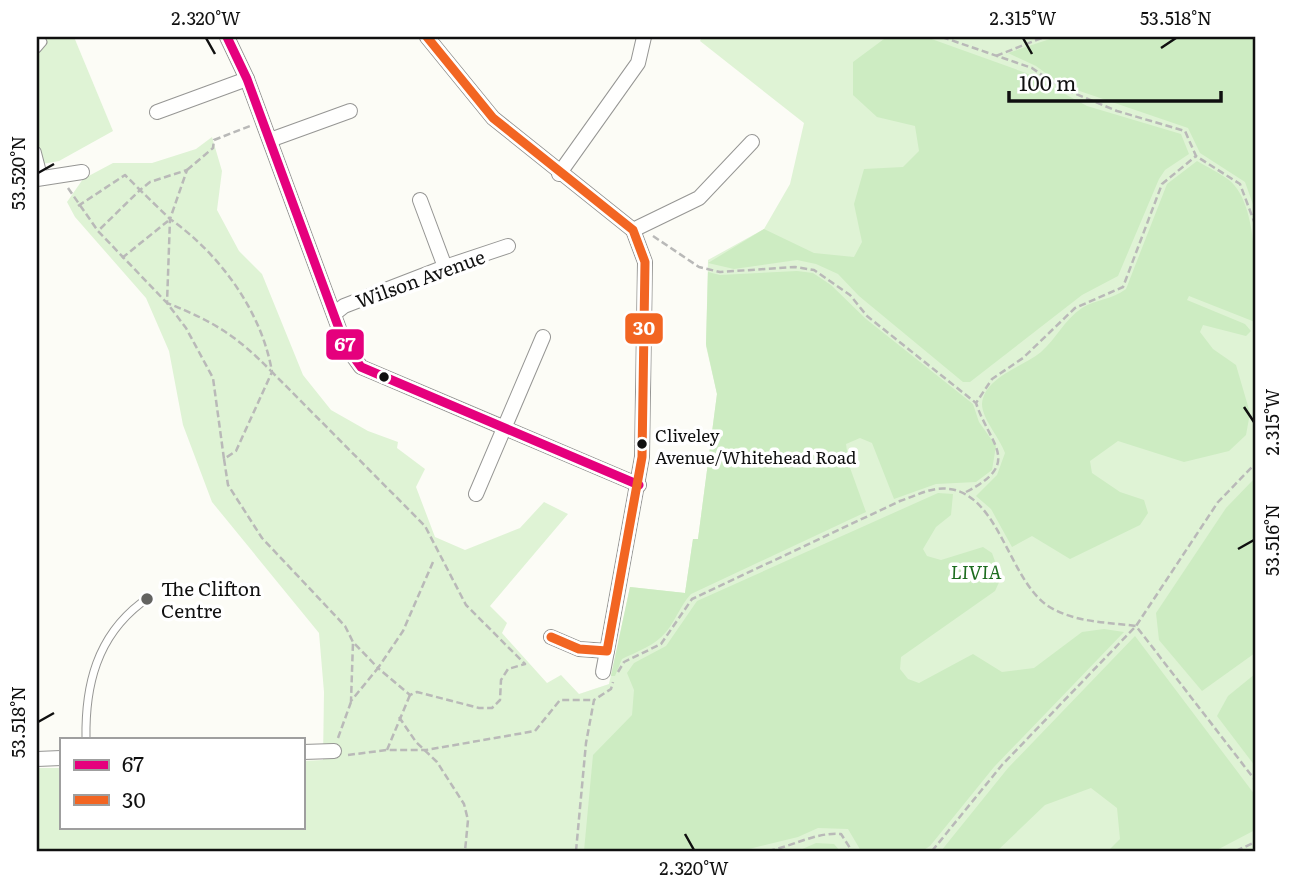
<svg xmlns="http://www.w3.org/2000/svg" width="1292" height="888" viewBox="0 0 1292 888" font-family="Literata,serif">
<rect width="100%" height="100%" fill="#fcfcf6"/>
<!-- green -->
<g fill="#dff3d5">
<path d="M37 37H74L113 131 59 161 37 165Z"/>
<path d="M702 37H1255V851H37V768H61V827H303V761L323 760 324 692 319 633 212 502 183 425 169 351 146 298 75 217 67 202 83 179 113 163H152L196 149 212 137 222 171 217 210 239 251 262 274 303 375 331 410 368 431 398 442 397 448 425 469 416 487 435 537 465 550 520 528 544 502 568 514 490 606 507 623 502 633 547 683 561 675 579 694 609 684 630 587 685 593 693 539H698L717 394 706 346 708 260 764 229 790 184 804 123 700 41Z"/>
</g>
<!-- forest -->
<g fill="#cdecc2">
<path d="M892 37H926L1026 73 1087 106 1181 134 1189 154 1165 170 1159 179 1118 276 1082 295 970 382H963L859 296 838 274 816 264 797 260 734 269 708 263 764 229 814 253 854 257 862 242 854 204 864 169 903 167 919 151 915 126 877 117 853 95V62L884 39Z"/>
<path d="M1056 37H1255V210L1245 182 1200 153 1188 128 1062 85 1036 66 1008 53Z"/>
<path d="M1197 161C1207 167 1220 173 1229 180 1260 205 1255 286 1255 322L1189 296 1187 300 1245 324 1251 331 1246 336 1203 325 1200 332 1213 349 1236 365 1250 413 1246 435 1229 451 1184 462 1118 441 1090 461 1092 473 1120 492 1144 500 1148 513 1140 525 1070 559 1032 536 1012 547 991 509 976 496 997 475 1005 453C1000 438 982 419 982 404 984 377 1023 367 1041 352 1056 339 1065 319 1082 308 1096 299 1112 300 1126 289L1167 184Z"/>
<path d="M797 271 813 273 831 285 866 319 973 404 979 422 996 446 992 470 976 482 936 484 894 499 872 443 860 438 846 444 849 465 866 512 691 594C680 606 676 620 666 632 656 645 636 652 622 659L615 676H611L630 587 685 593 693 539H698L717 394 706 344 708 272 720 275Z"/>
<path d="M1255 478V653L1202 691 1159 640 1156 613 1226 508Z"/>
<path d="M938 493 953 494 951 515 936 527 923 549 927 556 941 560 983 547 992 553 1001 578 995 591 901 657 900 669 908 679 919 683 973 654 1002 672 1034 668 1082 632 1104 629 1124 632 994 767 930 846 922 851H861L848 829 818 828 798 837 741 851H584L593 755 632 715 634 690 627 673 634 663 666 646 697 601Z"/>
<path d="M1135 636 1255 795V830L1215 851H1108L1120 839 1117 808 1091 788 1045 805 997 851H941L1008 768Z"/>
<path d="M1255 674V766L1217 716 1228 696Z"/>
<path d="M816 843 834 844 840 851H798Z"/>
</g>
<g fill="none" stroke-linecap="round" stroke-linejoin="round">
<defs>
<g id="lane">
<path d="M37 49 43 42 40 37"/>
<path d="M37 151 44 178"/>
<path d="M86 739C85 685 97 637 141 603"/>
</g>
<g id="street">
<path d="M227 37 247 79 345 345 361 367 639 485"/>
<path d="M427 37 493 118 633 230 645 262 642 457 607 651 579 649 551 637"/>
<path d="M157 112 247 79"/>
<path d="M270 140 350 111"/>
<path d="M559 174 638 63 644 37"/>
<path d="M37 179 82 172"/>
<path d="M420 200 445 267"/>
<path d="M633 230 699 198 752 142"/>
<path d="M334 314 344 306 445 267 508 246"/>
<path d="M476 494 543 337"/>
<path d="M603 672 607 651"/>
<path d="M303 752 334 751"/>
<path d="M37 759 61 758"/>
</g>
</defs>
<!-- lane casing -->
<use href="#lane" stroke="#969694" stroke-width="9"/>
<!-- street casing -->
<use href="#street" stroke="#969694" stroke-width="16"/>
<!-- path -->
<g stroke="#b9b9b8" stroke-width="2.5" stroke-dasharray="7 3.5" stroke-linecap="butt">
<path d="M942 37 1032 68 1059 87 1117 111 1185 131 1196 156 1240 184 1255 224"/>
<path d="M996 56 1044 37"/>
<path d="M187 170 213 148 214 140 250 126"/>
<path d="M68 188 98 231 167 303 186 328 213 378 224 459 236 451 272 372C237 336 213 321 167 303L170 219 140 190 98 231"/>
<path d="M78 206 125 175 140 190 150 182 187 170 170 219C220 254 262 312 272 372L425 526 466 605 525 664 508 669 501 680 500 700 492 708H479L417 692 410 695 378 668 403 631 433 562"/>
<path d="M653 236 699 267 720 272 795 267 814 270 850 295 867 316 976 403"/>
<path d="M122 258 168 221"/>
<path d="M224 459 228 485 262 538 345 626 353 642 378 668 351 701 353 642"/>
<path d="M966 492C1023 463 990 445 976 403L992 379 1023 358 1075 308 1123 287 1162 184 1196 156"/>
<path d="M618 672 624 662 661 644 692 599 900 501C912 497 924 491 936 489 998 481 1006 578 1048 606 1075 623 1107 622 1136 626L1255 780"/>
<path d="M399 717 416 742 437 762 464 804 468 820 465 851"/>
<path d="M338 738 351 702"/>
<path d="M387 750 410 695"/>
<path d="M348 755 387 750H426L535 731 560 700H594"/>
<path d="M576 851 586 743 594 700 611 689 613 682"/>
<path d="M768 851C794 846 815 832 841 834L852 851"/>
<path d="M932 851 1002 765 1136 626 1218 502 1255 464"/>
<path d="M1236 851 1255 842"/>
</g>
<!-- lane -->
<use href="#lane" stroke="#fffffe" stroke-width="7"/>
<!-- street -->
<use href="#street" stroke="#fffffe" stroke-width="14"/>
<defs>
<path id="bus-1" d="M227 37 247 79 345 345 361 367 639 485"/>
<path id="bus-2" d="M427 37 493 118 633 230 645 262 642 457 607 651 579 649 551 637"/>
</defs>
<!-- bus-1 casing -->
<use href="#bus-1" stroke="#fff" stroke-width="14"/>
<!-- bus-2 casing -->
<use href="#bus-2" stroke="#fff" stroke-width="14"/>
<!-- bus-1 -->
<use href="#bus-1" stroke="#e5007d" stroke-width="9"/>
<!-- bus-2 -->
<use href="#bus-2" stroke="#f26522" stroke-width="9"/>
</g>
<!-- ticks -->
<path fill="none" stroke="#101010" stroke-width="2.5" d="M206 38 215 54M1023 38 1032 54M1161 48 1176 38M38 173 54 164M1244 407 1254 422M1238 549 1254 540M38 722 54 713M685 834 694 850"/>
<!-- markers -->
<g fill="#101010" stroke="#fff" stroke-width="2.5">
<circle cx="384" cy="377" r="6"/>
<circle cx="642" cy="444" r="6"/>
</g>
<circle fill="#636360" stroke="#fff" stroke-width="2.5" cx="147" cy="599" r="7"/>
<g text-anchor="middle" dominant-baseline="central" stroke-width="7" stroke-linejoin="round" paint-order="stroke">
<!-- bus labels -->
<g font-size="17" fill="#101010" stroke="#fff" text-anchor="start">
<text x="655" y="434">Cliveley<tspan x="655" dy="22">Avenue/Whitehead Road</tspan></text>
</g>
<!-- street labels -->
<g font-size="19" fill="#101010" stroke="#fff">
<text transform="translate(420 278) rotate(-20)">Wilson Avenue</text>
</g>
<!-- park labels -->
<g font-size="19" font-style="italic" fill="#1c6c1e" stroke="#fff">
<text x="976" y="571">LIVIA</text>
</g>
<!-- poi labels -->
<g font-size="19" fill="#101010" stroke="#fff" text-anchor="start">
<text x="161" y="588">The Clifton<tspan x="161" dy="22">Centre</tspan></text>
</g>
</g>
<g stroke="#fff" stroke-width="2.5">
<rect x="624" y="312" width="40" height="33" rx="7" fill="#f26522"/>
<rect x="325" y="328" width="40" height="33" rx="7" fill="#e5007d"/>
</g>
<g font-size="19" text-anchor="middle" font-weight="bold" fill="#fff">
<text x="644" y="335">30</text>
<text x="345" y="351">67</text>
</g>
<!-- border -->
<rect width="1292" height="888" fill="none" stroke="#ffffff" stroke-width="77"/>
<!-- legend -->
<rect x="60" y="738" width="245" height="91" fill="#ffffff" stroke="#9f9f9f" stroke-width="2"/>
<rect x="74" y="760" width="35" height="10" fill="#e5007d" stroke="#9f9f9f" stroke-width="2"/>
<text x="122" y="772" font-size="21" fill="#101010">67</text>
<rect x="74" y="795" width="35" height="10" fill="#f26522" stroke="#9f9f9f" stroke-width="2"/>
<text x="122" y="808" font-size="21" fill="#101010">30</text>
<!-- scale -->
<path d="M1009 91v10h212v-10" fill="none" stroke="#101010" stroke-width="3.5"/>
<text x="1019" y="91" font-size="21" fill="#101010" stroke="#ffffff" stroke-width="5" paint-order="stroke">100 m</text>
<rect x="38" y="38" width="1216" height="812" fill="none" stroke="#101010" stroke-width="2.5"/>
<g font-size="18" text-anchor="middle" fill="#101010">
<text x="206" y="25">2.320°W</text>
<text x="1023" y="25">2.315°W</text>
<text x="1176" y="25">53.518°N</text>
<text transform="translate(19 173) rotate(-90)" y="6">53.520°N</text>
<text transform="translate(1273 422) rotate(-90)" y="6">2.315°W</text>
<text transform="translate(1273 540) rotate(-90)" y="6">53.516°N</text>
<text transform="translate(19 722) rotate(-90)" y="6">53.518°N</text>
<text x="694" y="875">2.320°W</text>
</g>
</svg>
